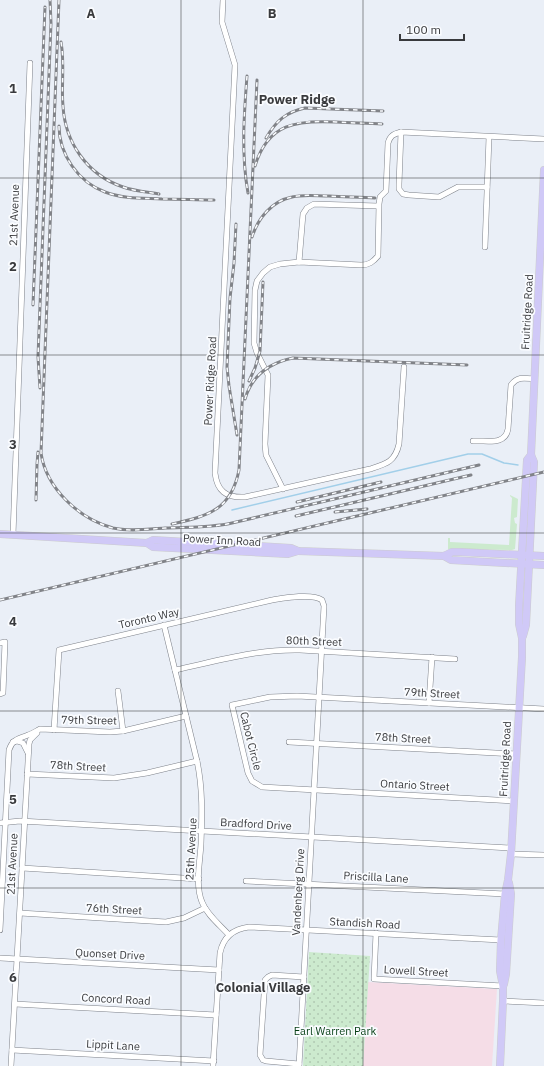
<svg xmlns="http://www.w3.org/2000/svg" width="544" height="1066" viewBox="0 0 544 1066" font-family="'IBM Plex Sans',sans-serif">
<defs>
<pattern id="park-dots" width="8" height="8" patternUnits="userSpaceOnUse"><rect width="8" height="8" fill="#cceace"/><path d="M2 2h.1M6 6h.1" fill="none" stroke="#b0c9b2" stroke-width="1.8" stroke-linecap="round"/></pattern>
</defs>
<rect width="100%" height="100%" fill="#eaeff7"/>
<!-- education -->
<path fill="#f5dde7" d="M368 982 497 989 492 1066H363Z"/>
<!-- grass -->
<path fill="#cceace" d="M510 495 518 499 517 517 514 518 515 523 517 524 515 549 512 550 448 549V538H450V542L509 545 512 498 510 496Z"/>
<!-- park -->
<path fill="url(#park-dots)" d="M309 952 370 956 363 1066H303Z"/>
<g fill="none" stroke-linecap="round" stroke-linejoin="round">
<!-- stream -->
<path stroke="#a2cfe9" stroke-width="1.5" d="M232 510 468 454H482L504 463 518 465"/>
<defs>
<g id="minor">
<path d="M223 0 222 22 235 65 215 473C217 491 226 498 245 497L370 469C386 464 395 462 399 444L404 367"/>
<path d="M401 132 399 184V189L403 194 409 195 439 197 458 187H487"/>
<path d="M485 247 489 137"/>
<path d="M299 262 303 214 307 208 314 204 378 206"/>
<path d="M473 441C487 440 505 446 508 429L511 385C518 376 524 378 535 379"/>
<path d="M283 489 266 455 265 444 268 375 257 353 254 343 255 290 257 281 263 273 270 267 280 264 299 262 361 265C369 265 373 262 378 256L379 204 380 197 386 191 388 143C390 136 393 134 401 132L544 139"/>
<path d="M13 535 30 63"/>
<path d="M164 625 197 761C203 789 202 816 201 844 200 862 195 885 202 902 207 915 220 925 229 935"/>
<path d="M0 643 5 642 3 693 0 694"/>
<path d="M175 670C217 661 257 649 300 650L455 659"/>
<path d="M118 691 123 731"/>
<path d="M429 703 432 657"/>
<path d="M54 730 59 650 272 600C284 598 312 593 322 600L324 606 299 1066"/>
<path d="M13 742 17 741 23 743 28 753"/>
<path d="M289 742 516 754"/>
<path d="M27 774 114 778 147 773 197 761"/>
<path d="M514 801 262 787 252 781 248 773 232 705 270 697 297 696 544 709"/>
<path d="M0 823 20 821 511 848"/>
<path d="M511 854 544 855"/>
<path d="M22 868 199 879"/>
<path d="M246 881 505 894"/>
<path d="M20 913 166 922 184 918 205 908"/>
<path d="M0 930 9 750C13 738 19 739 28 735 32 734 36 731 40 729L110 732 123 731 186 716"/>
<path d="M376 933 374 979 503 986"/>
<path d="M0 958 219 970"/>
<path d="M503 1001 544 1003"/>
<path d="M15 1004 216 1015"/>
<path d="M12 1050 214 1061"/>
<path d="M299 1064 266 1061 263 1060 260 1055 265 980 268 977 272 975 304 977"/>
<path d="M11 1066 29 744 30 740 37 733"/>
<path d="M213 1066 220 953C223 938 233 929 249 927L501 940"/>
</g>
<g id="major">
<path d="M0 534 147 543 153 540 291 548 298 551 444 556 452 552H460L544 556"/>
<path d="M147 543 153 547 288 554 298 551"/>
<path d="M444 556 451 560 544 565"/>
<path d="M523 636 526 625 534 462 531 455 544 170"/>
<path d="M504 984 506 974 511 894 509 883"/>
<path d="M500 1066 503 1001V986L500 971 501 940 505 894 508 880 511 854 522 657V638L519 624V606L527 460 531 455"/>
</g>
</defs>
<!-- minor casing -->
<use href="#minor" stroke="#7e828a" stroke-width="6"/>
<!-- major casing -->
<use href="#major" stroke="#cccccd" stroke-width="8"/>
<!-- minor -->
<use href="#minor" stroke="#fff" stroke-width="5"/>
<!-- major -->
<use href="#major" stroke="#d0c9f7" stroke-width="7"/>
<defs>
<g id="rail">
<path d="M59 0 41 453C46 488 79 519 113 528 130 532 148 529 165 528 187 527 210 528 232 523L479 465"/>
<path d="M61 42C65 64 61 85 63 106 65 142 87 175 123 187 134 191 147 192 159 194"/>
<path d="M247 76C244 115 241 154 248 193"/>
<path d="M59 126C59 154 78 182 105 192 123 199 143 198 162 199 180 199 197 200 214 200"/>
<path d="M266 138C276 121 286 112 305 108L383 111"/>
<path d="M255 166C268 123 297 120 336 122 351 123 367 123 382 124"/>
<path d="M236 224 234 263 230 298 227 367 229 386 237 435"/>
<path d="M252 237C258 218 272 201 292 197 304 194 317 196 329 196 344 197 360 197 375 198"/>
<path d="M33 305 45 7"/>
<path d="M249 381 255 368 260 351 263 282"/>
<path d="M40 388 38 357 51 23 50 0"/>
<path d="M245 399C252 375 269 363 293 358L467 365"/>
<path d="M36 500 37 464 38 452"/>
<path d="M297 502 381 482"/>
<path d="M335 512 367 509"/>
<path d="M296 516 471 475"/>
<path d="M172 524C207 516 231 511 239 470L257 80"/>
<path d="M0 600 544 472"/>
</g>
</defs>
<!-- rail casing -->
<use href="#rail" stroke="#818388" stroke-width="3"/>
<!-- rail -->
<use href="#rail" stroke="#fafcff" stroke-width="1.5" stroke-dasharray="4.5" stroke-linecap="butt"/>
</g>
<!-- grid -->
<path fill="none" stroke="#393a3d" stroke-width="1" stroke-opacity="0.55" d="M181 0V1066M363 0V1066M0 178H544M0 355H544M0 533H544M0 711H544M0 888H544"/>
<g text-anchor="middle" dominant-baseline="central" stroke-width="3.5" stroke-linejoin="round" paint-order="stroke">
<!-- street labels -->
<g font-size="11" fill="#393a3d" stroke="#fafcff">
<text transform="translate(14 215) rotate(-88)">21st Avenue</text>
<text transform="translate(527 312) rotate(-87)">Fruitridge Road</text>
<text transform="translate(210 381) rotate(-87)">Power Ridge Road</text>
<text transform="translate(222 540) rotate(3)">Power Inn Road</text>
<text transform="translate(149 618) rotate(-13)">Toronto Way</text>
<text transform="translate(314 641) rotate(2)">80th Street</text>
<text transform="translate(432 693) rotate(3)">79th Street</text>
<text transform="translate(89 720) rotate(1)">79th Street</text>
<text transform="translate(403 738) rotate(3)">78th Street</text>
<text transform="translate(251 741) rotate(76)">Cabot Circle</text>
<text transform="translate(505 759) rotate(-87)">Fruitridge Road</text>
<text transform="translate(78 766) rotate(3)">78th Street</text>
<text transform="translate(415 785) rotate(3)">Ontario Street</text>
<text transform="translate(256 824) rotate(3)">Bradford Drive</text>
<text transform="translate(191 849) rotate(-87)">25th Avenue</text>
<text transform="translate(12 864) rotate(-87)">21st Avenue</text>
<text transform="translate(376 877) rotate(3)">Priscilla Lane</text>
<text transform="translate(298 892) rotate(-87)">Vandenberg Drive</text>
<text transform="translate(114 909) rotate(3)">76th Street</text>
<text transform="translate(365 923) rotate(3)">Standish Road</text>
<text transform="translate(110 954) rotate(3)">Quonset Drive</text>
<text transform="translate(416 971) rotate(3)">Lowell Street</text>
<text transform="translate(116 999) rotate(3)">Concord Road</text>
<text transform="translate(113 1045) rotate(3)">Lippit Lane</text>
</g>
<!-- park labels -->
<g font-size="11" fill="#053e14" stroke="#fafcff">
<text x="335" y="1031">Earl Warren Park</text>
</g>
<!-- quarter labels -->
<g font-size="13" font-weight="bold" fill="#393a3d" stroke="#fafcff">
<text x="297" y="99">Power Ridge</text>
<text x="263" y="987">Colonial Village</text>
</g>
</g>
<g font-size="13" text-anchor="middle" font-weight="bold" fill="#393a3d" stroke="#fafcff" stroke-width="3.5" stroke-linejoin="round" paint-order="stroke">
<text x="91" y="18">A</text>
<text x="272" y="18">B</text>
<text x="13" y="93">1</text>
<text x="13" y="271">2</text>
<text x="13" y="449">3</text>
<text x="13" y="626">4</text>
<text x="13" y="804">5</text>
<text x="13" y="982">6</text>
</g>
<!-- scale -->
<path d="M400 34v6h64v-6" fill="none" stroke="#393a3d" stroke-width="2"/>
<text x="406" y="34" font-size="12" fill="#393a3d" stroke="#fafcff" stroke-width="3" paint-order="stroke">100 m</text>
</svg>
